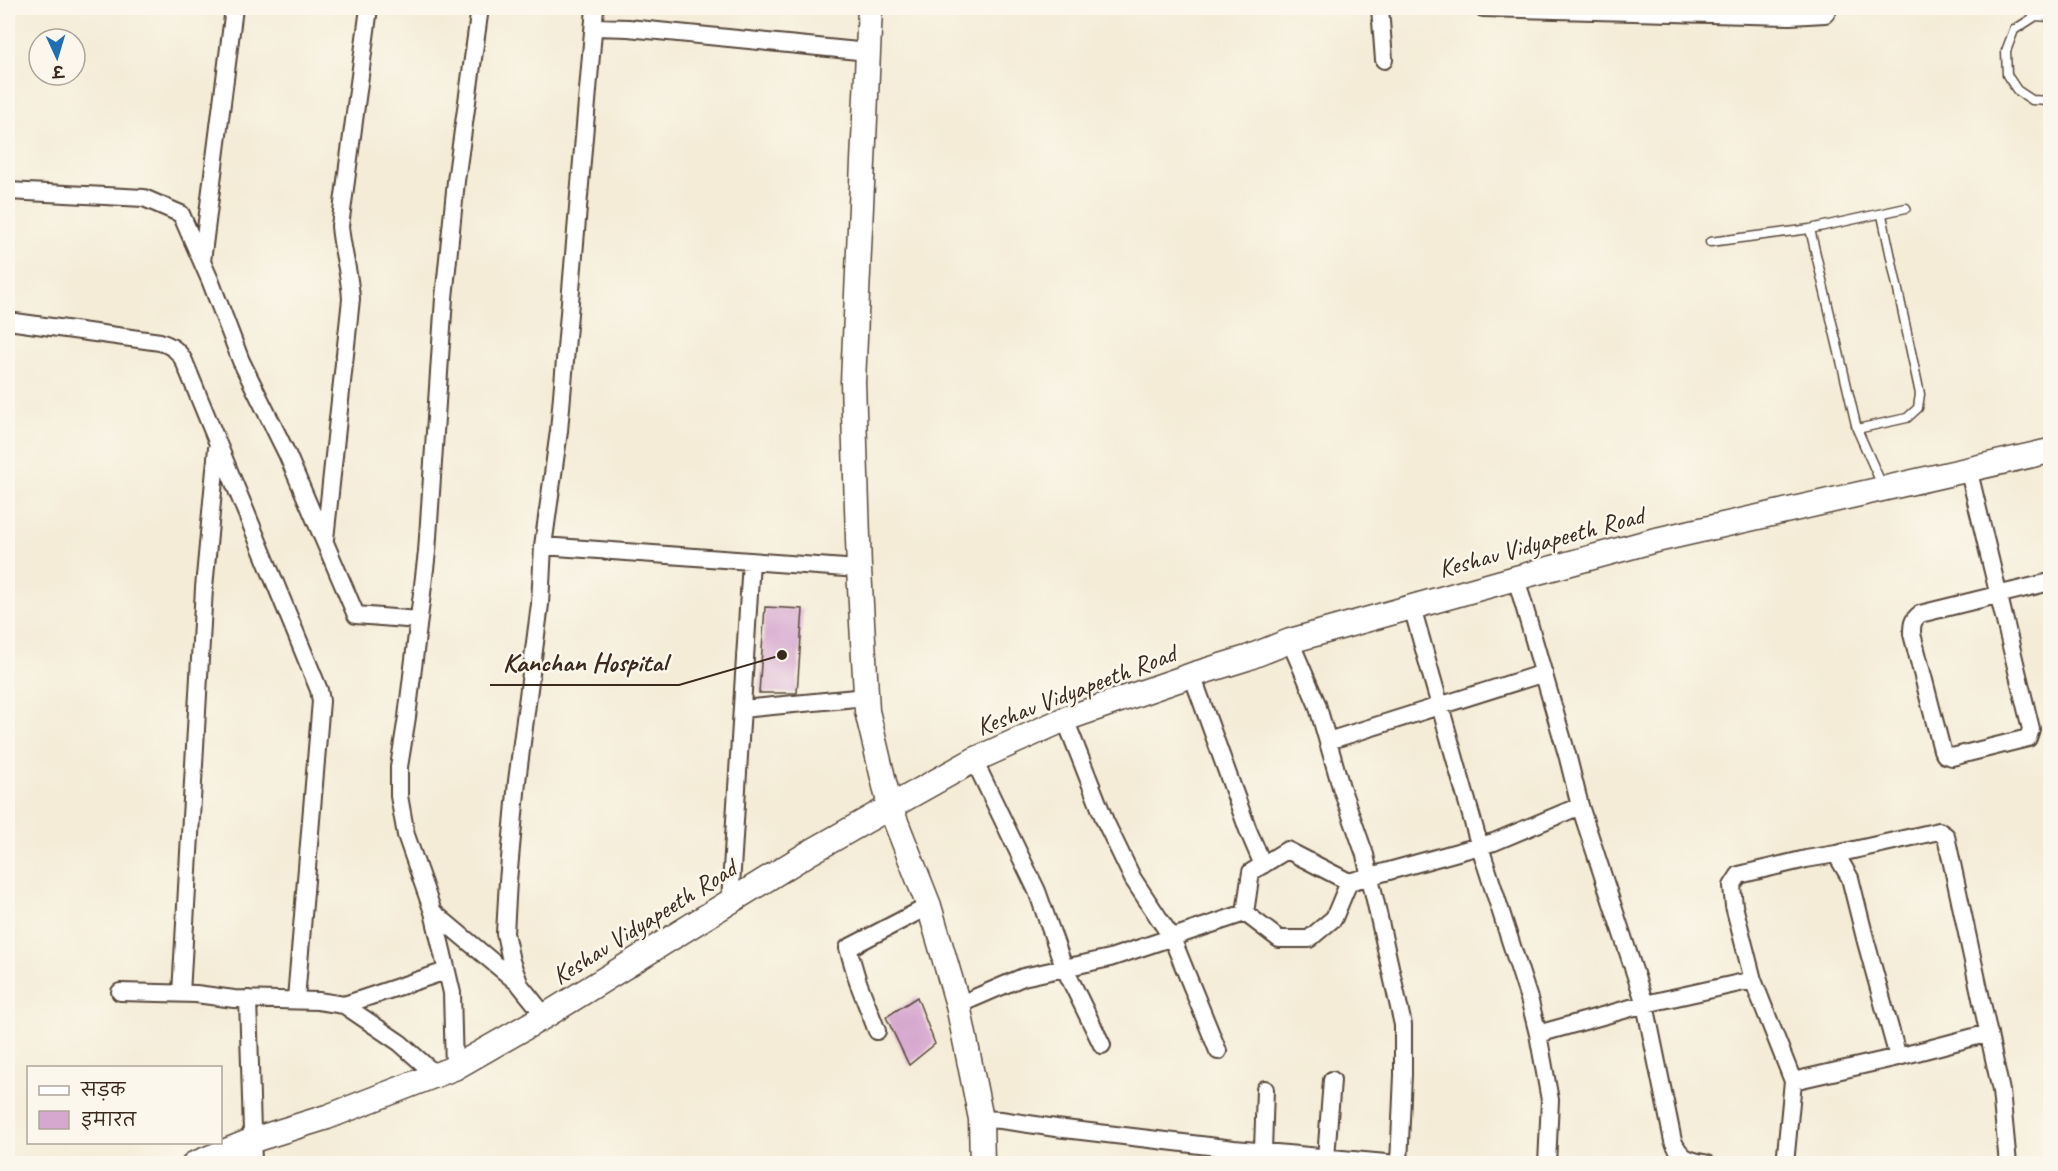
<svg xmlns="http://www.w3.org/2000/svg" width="2058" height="1171" font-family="Caveat,'Playpen Sans Deva',sans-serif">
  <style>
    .building { fill: #d6a7cf }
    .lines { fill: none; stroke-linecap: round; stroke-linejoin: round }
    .lane-casing { stroke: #57473a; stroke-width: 11 }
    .street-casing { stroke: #57473a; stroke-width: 20 }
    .secondary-casing { stroke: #57473a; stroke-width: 27 }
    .lane { stroke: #fff; stroke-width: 8 }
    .street { stroke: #fff; stroke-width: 16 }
    .secondary { stroke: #fff; stroke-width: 24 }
    .labels { text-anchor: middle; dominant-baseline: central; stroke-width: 5; stroke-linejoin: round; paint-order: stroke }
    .street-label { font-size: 26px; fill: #3b2a1e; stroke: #fbf7ec }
    .leader { fill: none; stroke: #3b2a1e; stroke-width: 2 }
    .callout-dot { fill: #3b2a1e; stroke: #fbf7ec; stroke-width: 2 }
    .callout-label { font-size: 27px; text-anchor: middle; font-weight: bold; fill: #3b2a1e; stroke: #fbf7ec; stroke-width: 5; stroke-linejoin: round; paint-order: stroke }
  </style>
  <rect width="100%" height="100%" fill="#fbf7ec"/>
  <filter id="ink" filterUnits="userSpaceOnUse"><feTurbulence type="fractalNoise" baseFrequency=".0167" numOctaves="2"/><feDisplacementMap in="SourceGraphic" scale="12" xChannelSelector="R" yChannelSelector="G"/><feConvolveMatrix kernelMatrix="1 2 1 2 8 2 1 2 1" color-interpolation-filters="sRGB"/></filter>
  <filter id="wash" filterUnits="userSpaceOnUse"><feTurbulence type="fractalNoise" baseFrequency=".008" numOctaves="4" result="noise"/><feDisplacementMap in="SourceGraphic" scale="24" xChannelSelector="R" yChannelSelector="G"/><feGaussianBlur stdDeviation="1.35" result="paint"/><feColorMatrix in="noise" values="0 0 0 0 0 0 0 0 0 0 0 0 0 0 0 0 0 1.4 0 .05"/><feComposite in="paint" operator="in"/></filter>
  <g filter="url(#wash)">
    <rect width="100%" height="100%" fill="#f4ecd7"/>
    <g id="blocks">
      <!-- building -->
      <path class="building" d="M765 607 803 609 797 693H759Z
        M917 997 935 1044 909 1065 886 1017Z"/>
    </g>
  </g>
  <g filter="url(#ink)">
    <use href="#blocks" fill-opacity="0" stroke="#57473a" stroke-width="1.5"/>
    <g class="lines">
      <!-- lane casing -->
      <g class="lane-casing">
        <path id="lane" d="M2050 17 2036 16 2014 30 2006 51 2007 75 2017 90 2032 100 2050 101
          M1810 229 1857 429 1882 485
          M1710 242 1810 229 1906 208
          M1857 429 1907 418 1918 408 1920 394 1882 215"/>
      </g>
      <!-- street casing -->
      <g class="street-casing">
        <path id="street" d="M1380 8 1384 60
          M1483 8 1790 16 1825 14 1829 8
          M594 27 628 28 868 52
          M8 191 144 198 181 214 210 280 241 361 287 454 356 615 419 620
          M202 261 234 8
          M8 321 160 342C172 346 178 350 184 361L319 690 321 701 296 999
          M1968 468 2031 729 2028 738 1952 757 1945 755 1942 750 1912 634C1912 625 1912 620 1920 614L2050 582
          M325 539 351 299C350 274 342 251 340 226L369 8
          M543 546 859 569
          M1516 578 1568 758 1580 806
          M1412 607 1480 847 1530 1002 1538 1034 1550 1100 1547 1164
          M1290 641 1317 704 1341 787 1365 855 1403 1025V1075L1399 1164
          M1192 675 1248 830 1263 865
          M742 709 866 697
          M1065 719 1105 821 1133 879 1172 938 1218 1051
          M1328 741 1544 673
          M974 760 1037 891 1064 967 1102 1045
          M1836 854 1939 831 1946 836 2001 1091 2008 1164
          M730 902 751 561
          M433 912 518 983
          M1245 913 1279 939H1309L1334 918 1349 882
          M1753 980 1734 906 1732 886 1739 875 1806 859 1836 854 1850 878 1866 942 1898 1057
          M120 992 196 994 234 999 318 1001 344 1005 446 971
          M181 994 204 588 217 448
          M248 999 253 1164
          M344 1005 400 1043 436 1075
          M958 1005 1023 977 1110 958 1245 913 1251 872 1287 850 1349 882 1494 842 1580 806 1645 1004 1753 980 1793 1081 1898 1057 1989 1033
          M545 1016 520 985 511 961 505 933 508 881 517 781 540 604 543 546 559 431 595 8
          M877 1031 858 982 848 948 929 906
          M1538 1034 1645 1004 1673 1141C1682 1160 1689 1160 1708 1164
          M454 1068 452 993 433 912 406 835 399 796V767L407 717 427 552 444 298 456 181 480 8
          M981 1119 1001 1120 1056 1128 1234 1149 1397 1164
          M1263 1150 1265 1089
          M1326 1158 1332 1080
          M1785 1164 1793 1081"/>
      </g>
      <!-- secondary casing -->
      <g class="secondary-casing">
        <path id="secondary" d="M870 8 853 382 859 569 867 711 890 807 929 906 958 1005 981 1119 982 1164
          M194 1164 253 1140 327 1117 454 1068 545 1016 809 853 890 807 974 760 1065 719 1192 675 1247 658 1290 641 1516 578 1652 541 2050 451"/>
      </g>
      <!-- lane -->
      <use href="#lane" class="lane"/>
      <!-- street -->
      <use href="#street" class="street"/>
      <!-- secondary -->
      <use href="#secondary" class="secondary"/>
    </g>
  </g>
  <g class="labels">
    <!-- street labels -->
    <g class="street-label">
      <text transform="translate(1541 542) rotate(-15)">Keshav Vidyapeeth Road</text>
      <text transform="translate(1076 690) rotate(-21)">Keshav Vidyapeeth Road</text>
      <text transform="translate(644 922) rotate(-32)">Keshav Vidyapeeth Road</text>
    </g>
  </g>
  <!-- callouts -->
  <path class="leader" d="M782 655L679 685H490"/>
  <circle class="callout-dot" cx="782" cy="655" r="6"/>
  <g class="callout-label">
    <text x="585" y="671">Kanchan Hospital</text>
  </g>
  <!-- margin -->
  <rect width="2058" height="1171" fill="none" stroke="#fbf7ec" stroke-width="30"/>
  <!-- legend -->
  <rect x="27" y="1066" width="195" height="78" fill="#fbf7ec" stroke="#aea59a" stroke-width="1.5"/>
  <rect x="39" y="1086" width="30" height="9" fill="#ffffff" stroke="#aea59a" stroke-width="1.5"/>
  <text x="81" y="1096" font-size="18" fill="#3b2a1e">सड़क</text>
  <rect x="39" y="1111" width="30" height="18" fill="#d6a7cf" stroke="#aea59a" stroke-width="1.5"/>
  <text x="81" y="1126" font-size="18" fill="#3b2a1e">इमारत</text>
  <!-- north arrow -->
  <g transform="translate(57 57) rotate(176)"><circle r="28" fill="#fbf7ec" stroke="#aea59a" stroke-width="1.5"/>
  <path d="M0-4.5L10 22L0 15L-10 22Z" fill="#1f6fb2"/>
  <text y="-9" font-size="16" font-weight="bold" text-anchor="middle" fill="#3b2a1e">उ</text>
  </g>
</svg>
